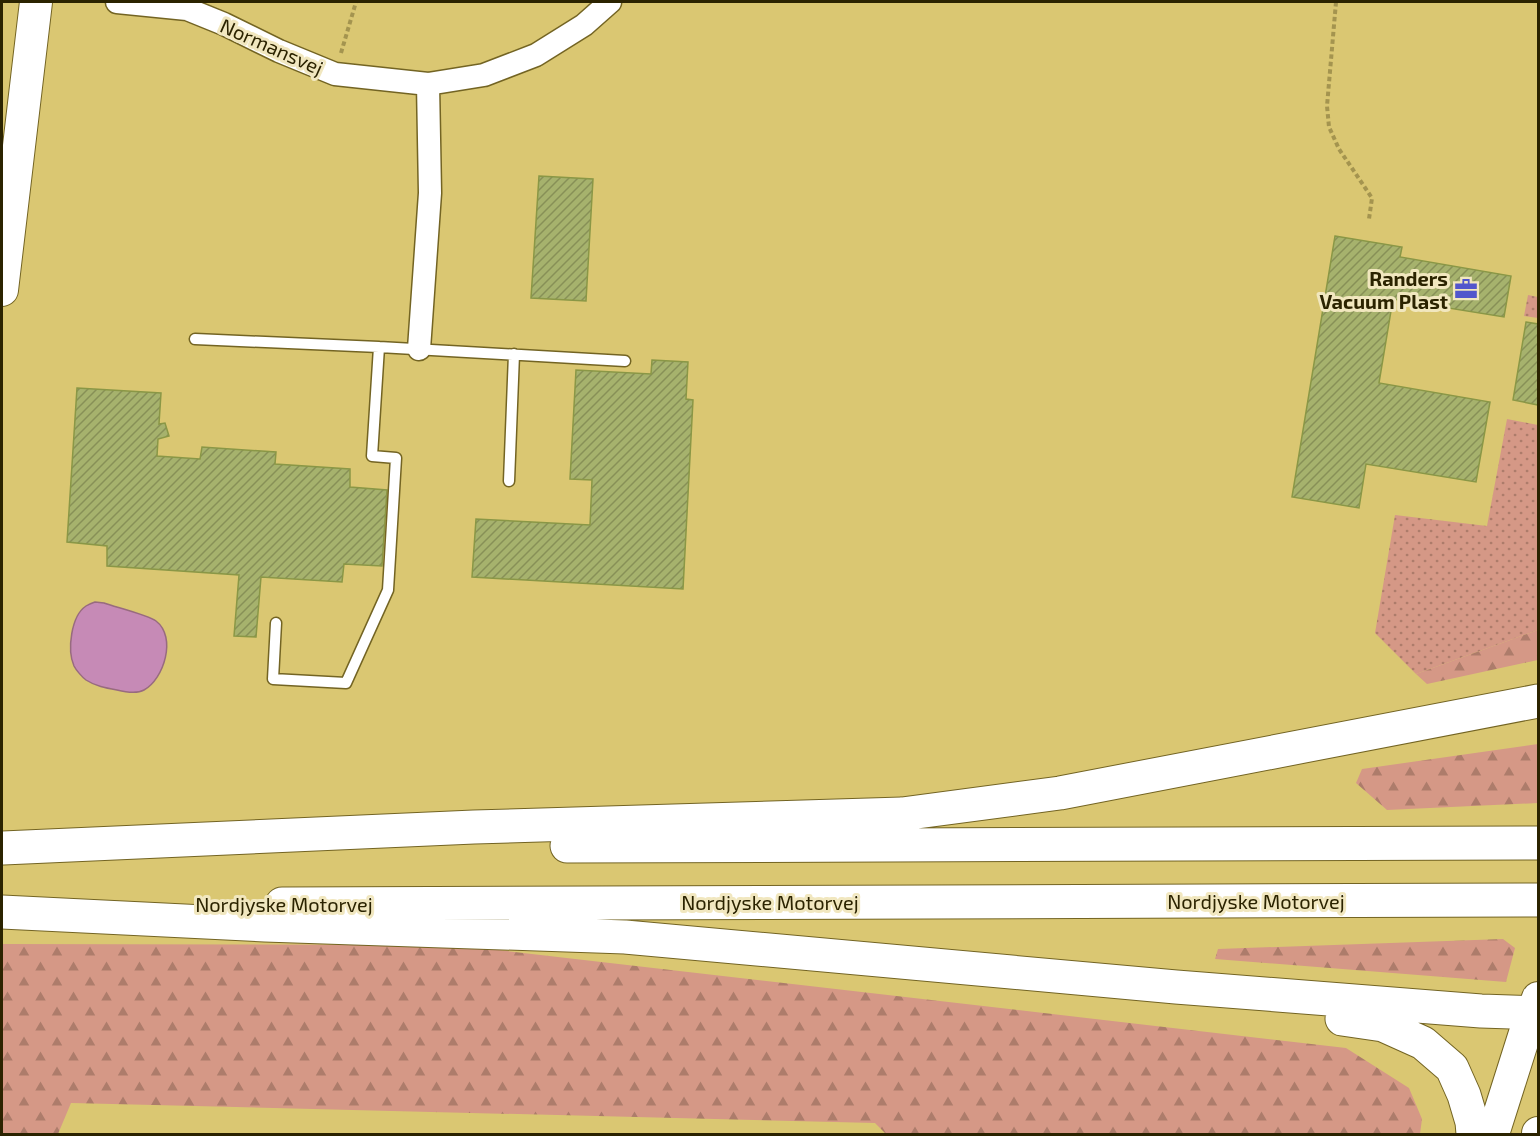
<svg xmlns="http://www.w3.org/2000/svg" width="1540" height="1136" font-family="'Exo 2',sans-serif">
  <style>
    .grass { fill: url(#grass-dots) }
    .forest { fill: url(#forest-firs) }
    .water { fill: #c68ab6; stroke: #986b7f; stroke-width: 1.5 }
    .building { fill: url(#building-hatch); stroke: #8a9746; stroke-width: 1.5 }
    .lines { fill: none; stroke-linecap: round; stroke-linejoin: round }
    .lane-casing { stroke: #736423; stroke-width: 13 }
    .street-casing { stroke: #736423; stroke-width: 25 }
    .secondary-casing { stroke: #736423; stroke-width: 34 }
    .highway-casing { stroke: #736423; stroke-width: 35 }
    .path { stroke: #a4944f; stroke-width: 4; stroke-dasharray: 4.5 3; stroke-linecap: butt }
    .lane { stroke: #fff; stroke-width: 10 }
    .street { stroke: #fff; stroke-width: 22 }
    .secondary { stroke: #fff; stroke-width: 32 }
    .highway { stroke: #fff; stroke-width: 33 }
    .labels { text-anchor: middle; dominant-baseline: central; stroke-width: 6; stroke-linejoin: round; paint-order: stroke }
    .street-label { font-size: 20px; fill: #2b2300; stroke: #f1e7bf }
    .poi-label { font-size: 20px; font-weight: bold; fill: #2b2300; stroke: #f1e7bf; text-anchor: end }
  </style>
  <defs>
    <pattern id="grass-dots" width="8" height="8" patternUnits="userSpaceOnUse" patternTransform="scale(1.5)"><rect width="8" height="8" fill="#d59886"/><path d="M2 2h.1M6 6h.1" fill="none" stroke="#ad7c6b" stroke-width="1.8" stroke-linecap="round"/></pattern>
    <pattern id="forest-firs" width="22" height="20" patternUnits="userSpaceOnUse" patternTransform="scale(1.5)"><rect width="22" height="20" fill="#d59886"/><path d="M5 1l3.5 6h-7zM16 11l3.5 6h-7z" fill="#ad7c6b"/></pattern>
    <pattern id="building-hatch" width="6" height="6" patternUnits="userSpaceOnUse" patternTransform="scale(1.5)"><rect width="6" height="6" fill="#a6b26d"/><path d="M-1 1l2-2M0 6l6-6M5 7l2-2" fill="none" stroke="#879057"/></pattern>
  </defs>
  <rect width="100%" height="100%" fill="#dac772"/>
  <!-- grass -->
  <path class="grass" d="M1528 295 1538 297V318L1524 316Z
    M1507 419 1538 425V630L1416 674 1375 633 1395 515 1487 526Z"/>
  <!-- forest -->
  <path class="forest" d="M1538 630V660L1427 684 1416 674Z
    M1538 744V803L1387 810 1356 783 1362 769Z
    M1503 939 1515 948 1506 982 1215 959 1218 949Z
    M2 944 455 945 1346 1048 1409 1088 1422 1119 1420 1134H886L875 1123 71 1103 58 1134H2Z"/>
  <!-- water -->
  <path class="water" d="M95 602 104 603C115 607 148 615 156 621 177 637 164 679 144 690 137 694 125 692 117 690 106 688 95 686 86 680 82 677 76 670 74 666 67 650 71 616 86 606 89 604 92 603 95 602Z"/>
  <!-- building -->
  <path class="building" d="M539 176 593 179 586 301 531 298Z
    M1335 236 1402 247 1400 257 1511 276 1504 317 1393 299 1379 383 1490 402 1476 482 1366 464 1359 508 1292 497Z
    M1526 322 1538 324V405L1513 400Z
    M652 360 688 362 686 399 693 400 683 589 472 577 476 519 590 525 592 480 570 479 576 370 651 374Z
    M77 388 161 393 159 424 165 423 169 436 158 439 157 456 200 459 202 447 276 452 275 464 350 469V487L387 490 382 566 344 564 342 582 261 577 256 637 234 636 239 575 107 566V546L67 542Z"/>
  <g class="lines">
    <!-- lane casing -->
    <g class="lane-casing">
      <path id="lane" d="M195 339 379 347 625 361
        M509 481 514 354
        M276 623 273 679 346 683 388 590 396 458 372 456 379 347"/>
    </g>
    <!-- street casing -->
    <g class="street-casing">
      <path id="street" d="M117 2 187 9 224 24 279 51 335 74 428 84 484 75 536 55 584 25 610 2
        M419 349 430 193 428 84"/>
    </g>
    <!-- secondary casing -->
    <g class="secondary-casing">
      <path id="secondary" d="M2 290 36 2
        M1493 1134 1525 1033 1538 998
        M1538 1134V1133"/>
    </g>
    <!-- highway casing -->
    <g class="highway-casing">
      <path id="highway" d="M567 846 1538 843
        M3 848 474 827 902 814 1060 793 1538 701
        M282 904 1538 900
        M2 912 265 925 625 937 1176 987 1481 1011 1538 1013
        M1342 1019 1383 1025 1423 1043 1452 1068 1464 1095 1472 1122 1473 1134"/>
    </g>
    <!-- path -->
    <path class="path" d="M1336 2 1327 106 1329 127 1339 149 1372 198 1369 219
      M341 53 356 2"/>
    <!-- lane -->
    <use href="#lane" class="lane"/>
    <!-- street -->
    <use href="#street" class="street"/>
    <!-- secondary -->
    <use href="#secondary" class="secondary"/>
    <!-- highway -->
    <use href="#highway" class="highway"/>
  </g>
  <!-- icons -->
  <defs>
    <g id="office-bare" transform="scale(1.8)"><path d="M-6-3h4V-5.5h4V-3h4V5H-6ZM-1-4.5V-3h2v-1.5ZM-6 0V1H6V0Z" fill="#5256cc" stroke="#f1e7bf" stroke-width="2.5" paint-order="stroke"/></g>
  </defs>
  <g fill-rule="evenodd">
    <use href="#office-bare" x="1466" y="289"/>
  </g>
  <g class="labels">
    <!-- street labels -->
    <g class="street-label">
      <text transform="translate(272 46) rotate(24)">Normansvej</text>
      <text x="1256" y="901">Nordjyske Motorvej</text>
      <text x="770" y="902">Nordjyske Motorvej</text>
      <text x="284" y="904">Nordjyske Motorvej</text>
    </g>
    <!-- poi labels -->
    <g class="poi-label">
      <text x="1448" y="278">Randers<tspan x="1448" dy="23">Vacuum Plast</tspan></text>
    </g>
  </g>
  <!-- border -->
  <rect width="1540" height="1136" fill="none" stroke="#2b2300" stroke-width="6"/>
</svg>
